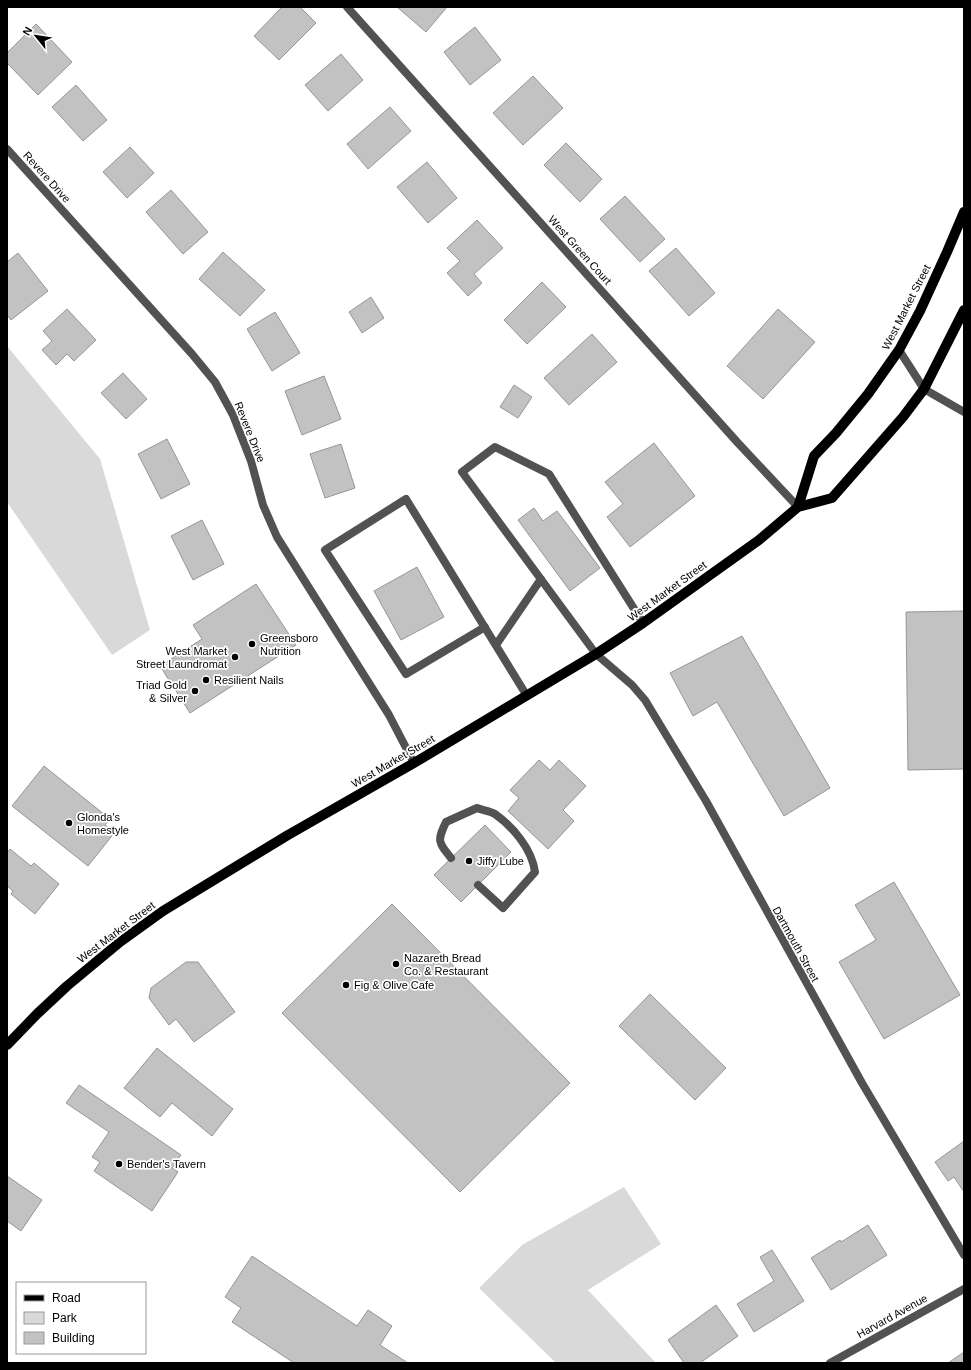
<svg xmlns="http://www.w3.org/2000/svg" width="971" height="1370" font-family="Arial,sans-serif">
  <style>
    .green { fill: #d9d9d9 }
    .building { fill: #c2c2c2; stroke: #969696 }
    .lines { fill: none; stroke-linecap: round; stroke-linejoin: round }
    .lane { stroke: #525252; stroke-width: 8 }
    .street { stroke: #525252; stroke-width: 8 }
    .primary { stroke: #000; stroke-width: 10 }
    .poi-dot { fill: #000; stroke: #fff; stroke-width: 1.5 }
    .labels { text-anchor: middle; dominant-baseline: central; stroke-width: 3.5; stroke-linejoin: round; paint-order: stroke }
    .street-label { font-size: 11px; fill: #000; stroke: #fff }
    .poi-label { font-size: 11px; fill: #000; stroke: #fff; text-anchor: start }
  </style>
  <rect width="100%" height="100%" fill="#fff"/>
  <!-- green -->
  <path class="green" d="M7 346 100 459 150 630 112 655 7 502Z
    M624 1187 661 1244 588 1290 656 1363H556L479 1288 522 1245Z"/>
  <!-- building -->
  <path class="building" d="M282 7H300L316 23 279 60 254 36Z
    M397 7H447L426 32Z
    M36 24 72 62 38 95 7 63V53Z
    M475 27 501 60 470 85 444 52Z
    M341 54 363 80 328 111 305 85Z
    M533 76 563 108 523 145 493 113Z
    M76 85 107 120 83 141 52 107Z
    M390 107 411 131 368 169 347 144Z
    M566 143 602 179 580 202 544 165Z
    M130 147 154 173 127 198 103 172Z
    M427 162 457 198 428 223 397 187Z
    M171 190 208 232 183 254 146 212Z
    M625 196 665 239 640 262 600 219Z
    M477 220 503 248 474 274 482 283 468 296 447 273 460 261 447 248Z
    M676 248 715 293 689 316 649 271Z
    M223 252 265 290 240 316 199 279Z
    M18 253 48 291 11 320 7 315V262Z
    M542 282 566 307 527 344 504 320Z
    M371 297 384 318 362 333 349 312Z
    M67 309 96 340 74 361 67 354 56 365 42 350 52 341 43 331Z
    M778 309 815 342 763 399 727 366Z
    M275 312 300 353 272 371 247 329Z
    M592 334 617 362 569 405 544 378Z
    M123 373 147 399 126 419 101 393Z
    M324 376 341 419 302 435 285 391Z
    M514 385 532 397 518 418 500 407Z
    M167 439 190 484 161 499 138 454Z
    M654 443 695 496 630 547 607 517 623 504 605 482Z
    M341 444 355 488 325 498 310 454Z
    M534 508 543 521 557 511 600 568 570 591 518 520Z
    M202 520 224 564 193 580 171 536Z
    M417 567 444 617 401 640 374 591Z
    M256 584 296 645 190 713 160 666 202 639 193 625Z
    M964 611V769L908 770 906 612Z
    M742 636 830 788 784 816 717 702 693 716 670 673Z
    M539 760 550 770 559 760 586 786 563 810 574 821 548 849 508 811 519 798 510 790Z
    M44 766 110 819 105 825 115 832 88 866 12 806Z
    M485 825 511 852 461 902 434 875Z
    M10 849 31 866 34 863 59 884 35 914 11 894 13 891 7 886V853Z
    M894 882 960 995 884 1039 839 962 876 940 855 905Z
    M392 904 570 1083 460 1192 282 1013Z
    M186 962H198L235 1012 194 1042 176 1019 169 1025 149 998 151 988Z
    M650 994 726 1068 695 1100 619 1026Z
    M157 1048 233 1109 212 1136 172 1103 160 1117 124 1088Z
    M79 1085 181 1155 172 1168 178 1172 152 1211 94 1171 100 1162 92 1157 109 1132 66 1103Z
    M964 1141V1192L954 1177 948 1181 935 1162Z
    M7 1176 42 1200 21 1231 7 1221Z
    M868 1225 887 1255 831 1290 811 1258 840 1240 841 1242Z
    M772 1250 804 1301 754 1332 737 1304 774 1281 760 1257Z
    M252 1256 357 1326 368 1310 392 1326 380 1345 408 1363H294L232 1322 241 1308 225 1297Z
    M716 1305 738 1336 700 1363H684L668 1340Z
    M964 1352V1363H948Z"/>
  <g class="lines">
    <!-- lane -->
    <path class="lane" d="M485 627 406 674 325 550 406 499 527 696
      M496 645 541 579
      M596 654 462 472 495 447 549 474 643 623
      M451 858C438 842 437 841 446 822L477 808C482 810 490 811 495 814 513 827 532 849 535 872L503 908 478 885"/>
    <!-- street -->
    <path class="street" d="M347 7 738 443 798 507
      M7 149 192 354 215 382 233 415 251 461 263 505 277 537 389 715 414 763
      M899 350 924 389 964 412
      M596 654 632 685 645 700 674 748 706 801 862 1083 964 1255
      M830 1363 964 1289"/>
    <!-- primary -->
    <path class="primary" d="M798 507 814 456 836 433 868 394 899 350 920 311 947 252 964 212
      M7 1045 37 1014 67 986 120 942 163 911 288 835 414 763 596 654 643 623 759 540 798 507 832 498 903 417 924 389 964 310"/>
  </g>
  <!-- markers -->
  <g class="poi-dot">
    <circle cx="252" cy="644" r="4"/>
    <circle cx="235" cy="657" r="4"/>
    <circle cx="206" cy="680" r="4"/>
    <circle cx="195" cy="691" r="4"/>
    <circle cx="69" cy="823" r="4"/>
    <circle cx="469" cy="861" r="4"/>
    <circle cx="396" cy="964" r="4"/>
    <circle cx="346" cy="985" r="4"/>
    <circle cx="119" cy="1164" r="4"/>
  </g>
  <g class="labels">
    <!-- street labels -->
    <g class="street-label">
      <text transform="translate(47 177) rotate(48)">Revere Drive</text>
      <text transform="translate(580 250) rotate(48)">West Green Court</text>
      <text transform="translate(906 307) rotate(-63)">West Market Street</text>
      <text transform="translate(250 432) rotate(68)">Revere Drive</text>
      <text transform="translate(667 591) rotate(-36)">West Market Street</text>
      <text transform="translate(393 761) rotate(-30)">West Market Street</text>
      <text transform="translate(116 932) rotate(-37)">West Market Street</text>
      <text transform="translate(796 944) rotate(61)">Dartmouth Street</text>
      <text transform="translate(892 1316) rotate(-29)">Harvard Avenue</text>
    </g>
    <!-- poi labels -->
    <g class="poi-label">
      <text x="260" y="638">Greensboro<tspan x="260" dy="13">Nutrition</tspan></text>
      <text x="227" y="651" text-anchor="end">West Market<tspan x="227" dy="13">Street Laundromat</tspan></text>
      <text x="214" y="680">Resilient Nails</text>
      <text x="187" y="685" text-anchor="end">Triad Gold<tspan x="187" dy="13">&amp; Silver</tspan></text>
      <text x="77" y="817">Glonda's<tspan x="77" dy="13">Homestyle</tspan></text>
      <text x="477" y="861">Jiffy Lube</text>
      <text x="404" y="958">Nazareth Bread<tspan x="404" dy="13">Co. &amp; Restaurant</tspan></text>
      <text x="354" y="985">Fig &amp; Olive Cafe</text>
      <text x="127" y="1164">Bender's Tavern</text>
    </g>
  </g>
  <!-- border -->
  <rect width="971" height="1370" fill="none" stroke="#000000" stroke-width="16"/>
  <!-- legend -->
  <rect x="16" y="1282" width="130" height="72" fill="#ffffff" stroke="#999999"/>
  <rect x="24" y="1295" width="20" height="6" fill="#000000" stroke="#999999"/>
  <text x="52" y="1302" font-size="12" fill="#000000">Road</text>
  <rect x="24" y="1312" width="20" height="12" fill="#d9d9d9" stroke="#999999"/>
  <text x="52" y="1322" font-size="12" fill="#000000">Park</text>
  <rect x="24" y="1332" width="20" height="12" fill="#c2c2c2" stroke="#999999"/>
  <text x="52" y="1342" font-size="12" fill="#000000">Building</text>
  <!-- north arrow -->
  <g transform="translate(36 36) rotate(300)" stroke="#ffffff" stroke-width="3" paint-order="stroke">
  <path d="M0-3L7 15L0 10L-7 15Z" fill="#000000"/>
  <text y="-6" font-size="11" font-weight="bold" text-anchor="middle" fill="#000000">N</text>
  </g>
</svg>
